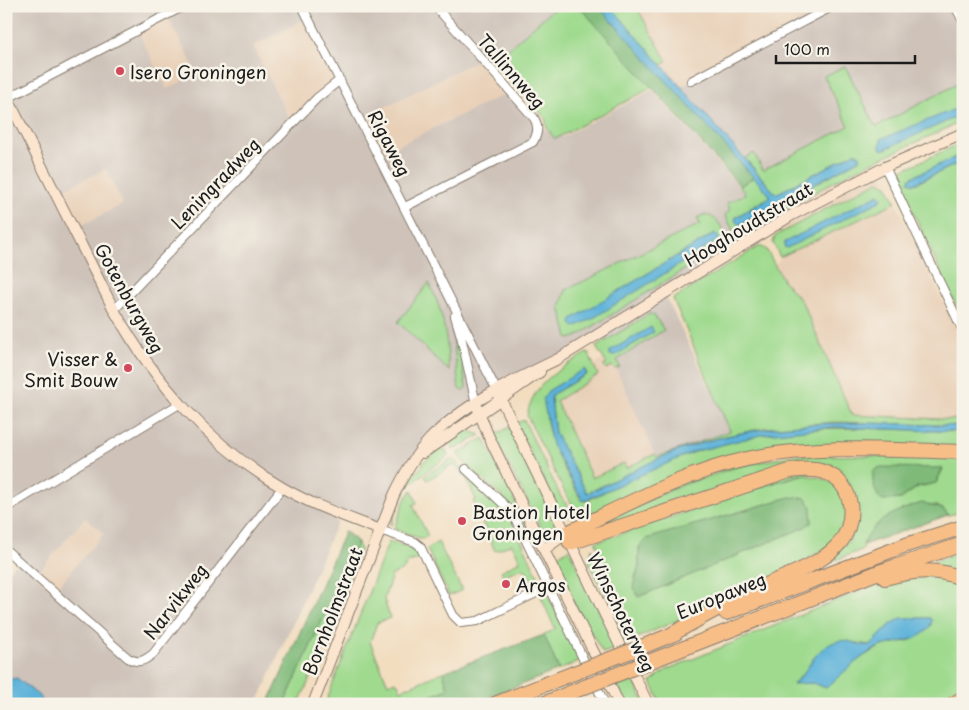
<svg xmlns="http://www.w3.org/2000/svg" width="969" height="710" font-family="'Playpen Sans',sans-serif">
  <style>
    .built { fill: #e8cfb6 }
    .industrial { fill: #cec2b9; fill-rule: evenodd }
    .green { fill: #9fda8e; stroke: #5e7b55; fill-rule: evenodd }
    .forest { fill: #7fba79; stroke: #4e6b4a }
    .water { fill: #5db2d9; stroke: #3c677a }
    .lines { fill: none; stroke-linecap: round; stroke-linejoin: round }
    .street-casing { stroke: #877c6e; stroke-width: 10 }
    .secondary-casing { stroke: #877c6e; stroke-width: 12 }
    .highway-casing { stroke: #877c6e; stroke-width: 16 }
    .street { stroke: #fff; stroke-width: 8 }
    .secondary { stroke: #fce5cf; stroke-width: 10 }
    .highway { stroke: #f7be88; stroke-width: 14 }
    .highway-bridge-casing { stroke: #877c6e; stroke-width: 16; stroke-linecap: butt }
    .highway-bridge { stroke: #f7be88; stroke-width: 14 }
    .poi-dot { fill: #d1495b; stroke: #f7f3e8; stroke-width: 2 }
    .labels { text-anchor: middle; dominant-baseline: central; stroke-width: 5; stroke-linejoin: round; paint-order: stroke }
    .poi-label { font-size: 18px; fill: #1c1c1c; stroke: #f7f3e8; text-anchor: start }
    .street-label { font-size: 18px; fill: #1c1c1c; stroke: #f7f3e8 }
  </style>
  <rect width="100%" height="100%" fill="#f7f3e8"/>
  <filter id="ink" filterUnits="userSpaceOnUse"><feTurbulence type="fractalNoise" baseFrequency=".02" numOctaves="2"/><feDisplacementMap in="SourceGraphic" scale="10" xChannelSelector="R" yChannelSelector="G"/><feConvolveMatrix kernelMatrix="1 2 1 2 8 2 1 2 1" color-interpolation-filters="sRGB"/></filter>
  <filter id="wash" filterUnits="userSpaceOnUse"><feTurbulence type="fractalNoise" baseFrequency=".0096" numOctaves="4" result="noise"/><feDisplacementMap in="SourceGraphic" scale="20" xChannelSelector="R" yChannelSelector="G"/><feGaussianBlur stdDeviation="1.12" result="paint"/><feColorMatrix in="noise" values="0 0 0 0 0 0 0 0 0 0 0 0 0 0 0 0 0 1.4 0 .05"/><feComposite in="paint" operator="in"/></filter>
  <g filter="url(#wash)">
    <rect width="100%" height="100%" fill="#f2ddbf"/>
    <!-- built -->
    <path class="built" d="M608 6H830V7L680 87Z
      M167 15 197 74 167 90 137 30Z
      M309 18 340 80 291 124 253 46Z
      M480 59 509 92 378 155 361 119Z
      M872 152 963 345V424L842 418 771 268 782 257 774 225 780 201Z
      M106 169 123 204 73 229 56 193Z
      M612 353 656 457 585 499 551 393Z
      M86 517 104 533 54 591 36 576Z"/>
    <!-- industrial -->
    <path class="industrial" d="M6 6H559L488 67 480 59 361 119 378 155 509 92 538 126 562 137 652 90 774 225 664 293 731 431 656 457 600 333 475 409 405 466 380 531 340 516 261 695 254 704H43L6 673V574L18 560 6 549ZM167 15 197 74 167 89 137 30ZM308 18 340 80 291 123 253 46ZM106 169 123 204 74 229 56 193ZM85 518 104 533 54 591 36 575Z
      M830 6H963V112L780 201 680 87Z"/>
    <!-- green -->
    <path class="green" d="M557 6H579L653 87 555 139 547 128 545 118 494 61Z
      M610 6H636L667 61 662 65Z
      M845 66 876 127 963 81V107L881 139 963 114V121L851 172 739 235 735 234 725 215 730 210 727 203 745 194 740 186 754 177 768 193 769 197 736 217 742 225 860 159 857 153H854L778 193 774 192 745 158 754 153 763 170 849 126 824 76Z
      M963 142V154L910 178 915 184 963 161V321L898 179 902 170Z
      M878 181 887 185 896 202 780 257 773 243 775 236Z
      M703 215C718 215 722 228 728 240L727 243 576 337 570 339 568 337 560 307 566 290 700 224 697 218ZM715 233 592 319H572Z
      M759 246 766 249 783 280 802 302 852 415 963 420V426L835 422 764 428 717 438 673 452 587 493 555 433 551 398 553 394 587 374 585 370 548 391C539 433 563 465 581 500L586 501C637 476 688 450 744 438 816 422 889 430 963 432V449L793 448 581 519 564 491 527 416C532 383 559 370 586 353L589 354 598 375 556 401 592 478 624 463 626 468 655 454 657 457 730 431 673 299Z
      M429 283C444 313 447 337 449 371L398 322Z
      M649 314 654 315 664 330 617 360 620 367 615 369 612 366 606 369 604 365 607 364 596 347Z
      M452 324 459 341 466 388 462 391 459 389Z
      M524 420 561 497 576 518 563 514 558 509 516 423Z
      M510 427 561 531 549 537 544 533 495 439 494 435Z
      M467 430 481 435 454 450 449 439 461 432Z
      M484 438 547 567 549 577 514 508 466 465 457 454Z
      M443 446 448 456 410 484 401 499 391 525 390 522 408 482 423 465 422 463Z
      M794 455 963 457V512L948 515 943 509 934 505 863 545 864 549 797 575 849 541 855 528 857 509 827 468 589 534 586 528 712 472ZM943 469 936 483 918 487 901 499 881 500Z
      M451 459 455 461 509 514 542 585H535L524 568 503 575 501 571 520 561 512 544 495 551 473 501 476 500 466 477 455 465 446 467 447 469 427 480 425 476Z
      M800 474C836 480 836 482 848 515L834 544 766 582 630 641 620 618 596 542ZM790 497 805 527 638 597 635 577 639 566V547L646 539Z
      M412 490 417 503 413 505 428 536 422 539 394 529 405 499Z
      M389 541 414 549 420 559 408 562 403 570 392 575 384 599 390 618 377 623 370 642 388 684 395 681 398 683 401 690 443 672 448 689 410 704H325Z
      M358 542 360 551 306 688 298 704H284Z
      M438 542 462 590 449 596 427 549Z
      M592 548 624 643 622 644 607 599 589 562Z
      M569 549 617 648 603 653 563 584 552 559Z
      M963 552V574L930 566 932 562Z
      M942 576 963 585V693L945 704H661L651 682 666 670 884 581ZM902 618H930L931 625 909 641 886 644 858 659 826 688 813 683H794L806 670 845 641 870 645C881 636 889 623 902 618Z
      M548 595 580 661 559 670 544 635 555 629 541 597Z
      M634 681 645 704H626L618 686Z"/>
    <!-- forest -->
    <path class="forest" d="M579 6H598L754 177 740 186Z
      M880 467 943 468 936 483 917 487 901 499 881 500C874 492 872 482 873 471Z
      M790 497 806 498 811 506 812 522 805 527 638 597 633 586 639 566V548L646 539Z
      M922 503 943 509 948 515 863 545C872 520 898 510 922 503Z
      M345 531 358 542 284 704H268Z
      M544 635 559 670 471 704H410L448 689 443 672Z"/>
    <!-- water -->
    <path class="water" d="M598 6H610L774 192 778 193 854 153 860 155V159L739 225 735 221 736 217 769 198 768 193Z
      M960 107H963L961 115 883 150 880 148 881 139Z
      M963 154V161L914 184 909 182 910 178Z
      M879 194 882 198 880 201 787 248 784 247 785 242Z
      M715 233 719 238 717 241 592 319 575 327 571 324 572 319Z
      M651 327 654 332 614 356 610 355V351Z
      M584 369 587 374 553 394 551 398 555 433 587 493C597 490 608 483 618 478 643 466 668 453 695 445 785 416 870 423 963 426V432L835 427 765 434 693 452 583 501 552 445 543 399 548 391Z
      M902 618H930L932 620C928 644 891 640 875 649 857 659 842 674 826 688L813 683 793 684C811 670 812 648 838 641 848 638 860 647 870 645 881 636 889 623 902 618Z
      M6 674 13 679 17 678 39 696 44 704H6Z"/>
  </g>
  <g filter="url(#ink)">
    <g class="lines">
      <!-- street casing -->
      <g class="street-casing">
        <path id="street" d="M302 6 497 391
          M955 6 963 21
          M691 81 833 6
          M8 98 184 6
          M885 167 963 331
          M405 207 533 142C538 134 539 126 534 118L435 6
          M114 310 317 98 340 80
          M455 316 461 336 476 404
          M466 469 512 512 605 704
          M6 508 181 403
          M380 530 415 542 420 546 453 615 461 623 478 621 553 585
          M6 550 128 658C139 664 144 661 153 654L282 488"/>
      </g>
      <!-- secondary casing -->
      <g class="secondary-casing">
        <path id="secondary" d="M6 95 114 310C154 381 211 447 283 488 314 506 347 517 380 530
          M497 391 648 704
          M476 404 488 435 619 704
          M423 453 540 372
          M544 550 565 534
          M313 704 394 495C403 476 414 456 429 440 461 405 516 379 558 359L792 215 885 167 963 133"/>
      </g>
      <!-- highway casing -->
      <g class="highway-casing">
        <path id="highway" d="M565 534C624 506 683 473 747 459 818 444 891 450 963 452
          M570 543 790 471C801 470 813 468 824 472 856 483 858 526 836 547 817 567 777 579 752 591 724 605 696 620 669 636
          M885 578C912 571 936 567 963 579
          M726 613 906 545 963 527
          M644 646 676 633
          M651 661 879 572 963 544
          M495 704 574 673
          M543 704 582 688
          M953 704 963 698"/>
      </g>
      <!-- street -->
      <use href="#street" class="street"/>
      <!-- secondary -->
      <use href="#secondary" class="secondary"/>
      <!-- highway -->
      <use href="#highway" class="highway"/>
      <!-- highway-bridge casing -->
      <g class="highway-bridge-casing">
        <path id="highway-bridge" d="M574 673 644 646
          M582 688 651 661"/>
      </g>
      <!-- highway-bridge -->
      <use href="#highway-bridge" class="highway-bridge"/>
    </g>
  </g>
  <!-- markers -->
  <g class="poi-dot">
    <circle cx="120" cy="71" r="5"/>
    <circle cx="128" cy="368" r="5"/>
    <circle cx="462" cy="521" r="5"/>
    <circle cx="506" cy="584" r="5"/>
  </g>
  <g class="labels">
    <!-- poi labels -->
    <g class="poi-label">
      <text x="130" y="71">Isero Groningen</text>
      <text x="118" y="358" text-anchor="end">Visser &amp;<tspan x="118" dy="21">Smit Bouw</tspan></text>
      <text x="472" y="511">Bastion Hotel<tspan x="472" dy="21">Groningen</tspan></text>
      <text x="516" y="584">Argos</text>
    </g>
    <!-- street labels -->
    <g class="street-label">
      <text transform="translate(512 71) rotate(49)">Tallinnweg</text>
      <text transform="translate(390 143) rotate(63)">Rigaweg</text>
      <text transform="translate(215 183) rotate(-46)">Leningradweg</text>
      <text transform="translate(748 224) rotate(-31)">Hooghoudtstraat</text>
      <text transform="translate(130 298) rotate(61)">Gotenburgweg</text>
      <text transform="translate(721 595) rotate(-22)">Europaweg</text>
      <text transform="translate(175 601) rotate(-52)">Narvikweg</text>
      <text transform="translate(332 611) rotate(-69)">Bornholmstraat</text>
      <text transform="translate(622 612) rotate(64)">Winschoterweg</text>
    </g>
  </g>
  <!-- margin -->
  <rect width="969" height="710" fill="none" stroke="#f7f3e8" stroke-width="25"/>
  <!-- scale -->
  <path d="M776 55v8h139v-8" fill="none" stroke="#1c1c1c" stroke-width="2.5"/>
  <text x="784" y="55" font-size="15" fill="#1c1c1c" stroke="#f7f3e8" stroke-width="4" paint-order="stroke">100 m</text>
</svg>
